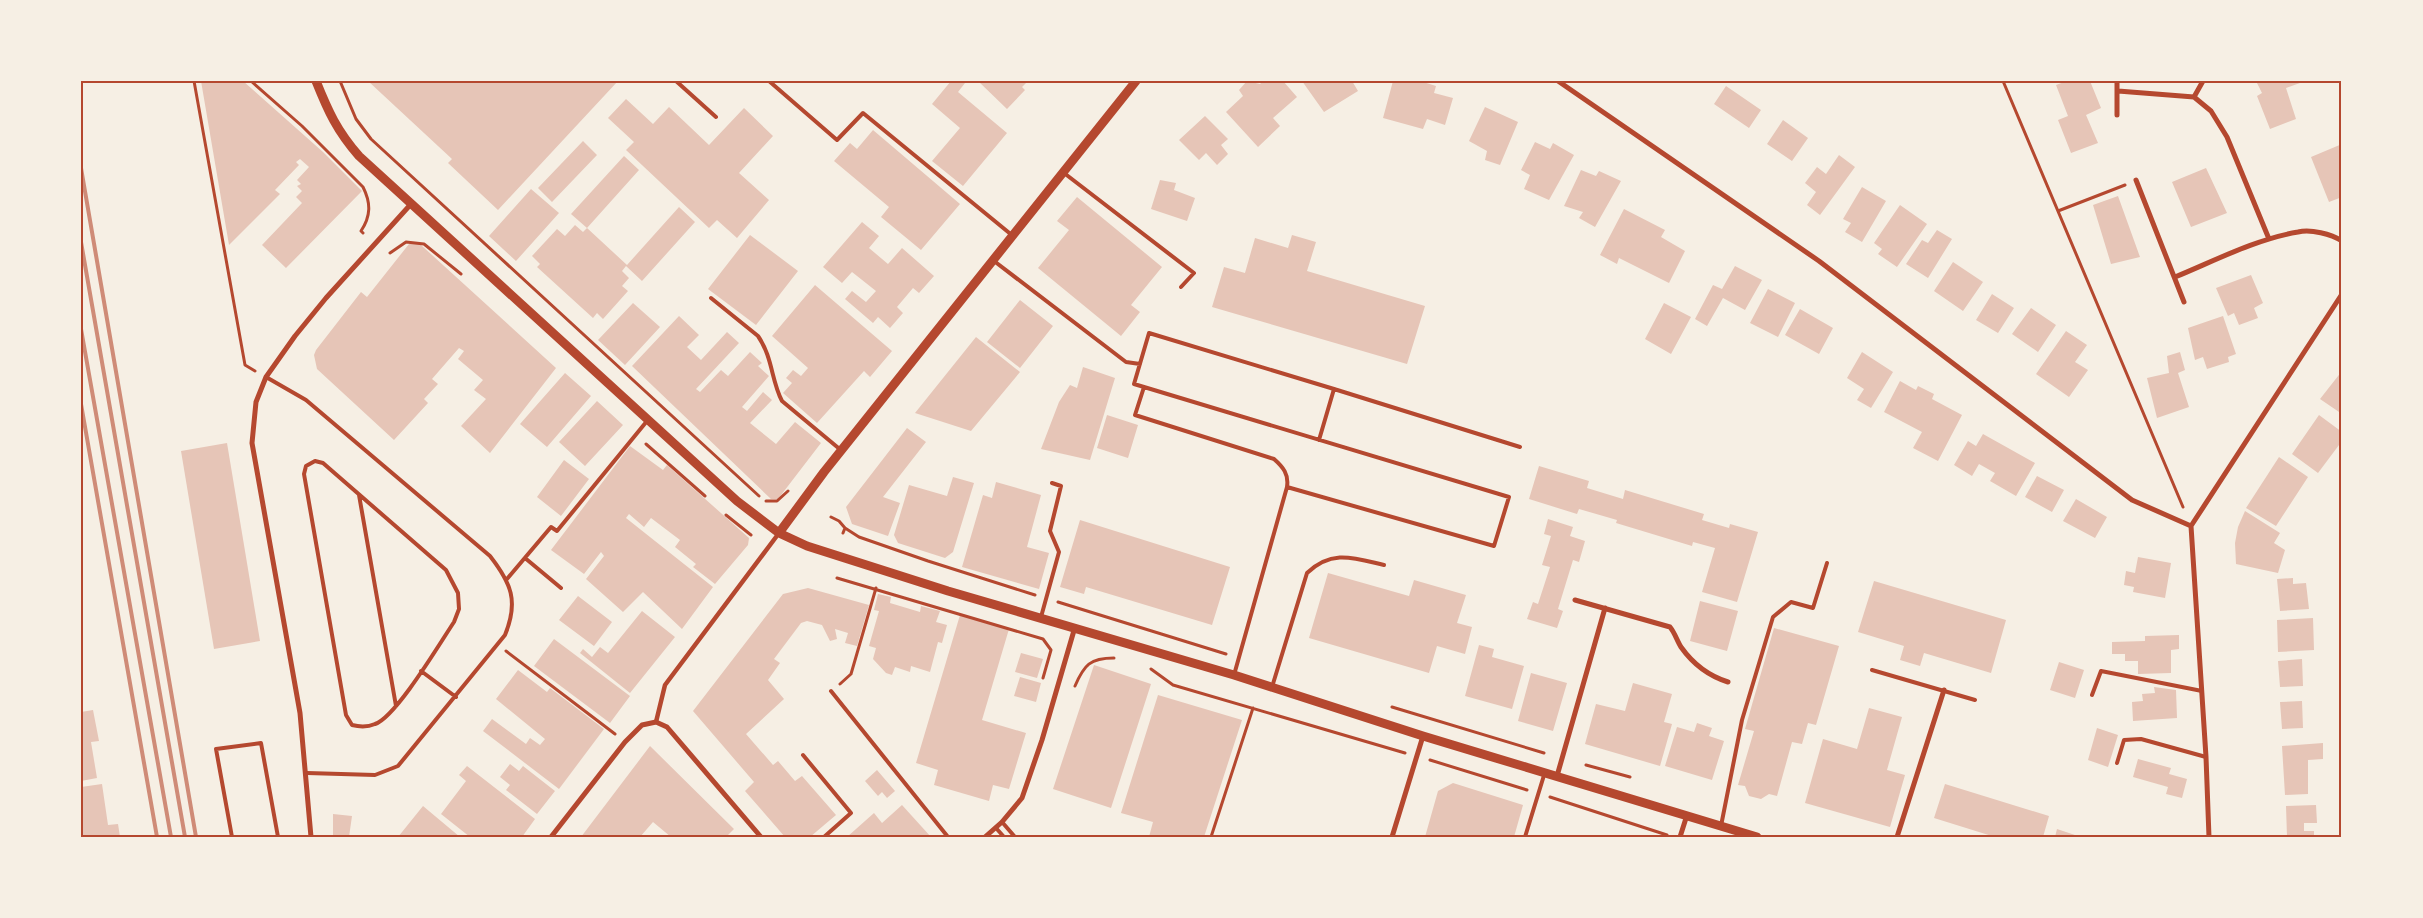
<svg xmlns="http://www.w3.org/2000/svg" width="2423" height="918" font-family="'Fira Sans',sans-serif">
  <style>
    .building { fill: #e6c5b7 }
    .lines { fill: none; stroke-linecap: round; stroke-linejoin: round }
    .path { stroke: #b5482f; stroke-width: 3 }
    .service { stroke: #b5482f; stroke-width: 4 }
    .pedestrian { stroke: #b5482f; stroke-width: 4.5 }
    .minor { stroke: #b5482f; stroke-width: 5 }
    .tertiary { stroke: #b5482f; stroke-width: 9 }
    .rail { stroke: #cf8b77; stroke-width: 4 }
    .neatline { fill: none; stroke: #b5482f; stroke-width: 2 }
  </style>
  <rect width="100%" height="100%" fill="#f6efe4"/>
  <!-- building -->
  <path class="building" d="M201 81H243L323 152 362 191 286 268 262 245 302 203 296 197 302 191 297 186 301 184 297 180 309 167 300 159 296 162 299 165 275 190 280 194 229 245Z
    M368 81H618L498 210 448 163 452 159Z
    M951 81H963L965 83 958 92 1007 133 963 186 932 161 960 128 932 104Z
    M978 81H1028L1022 87 1025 90 1007 109Z
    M1247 81 1260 84 1263 81H1283L1297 97 1273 118 1280 126 1258 147 1226 112 1243 96 1239 90Z
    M1302 81H1352L1358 91 1324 112Z
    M1393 81H1420L1436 86 1434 93 1453 98 1445 125 1427 119 1423 129 1383 118Z
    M2067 81H2090L2101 108 2086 115 2098 143 2071 153 2058 120 2068 116 2056 85Z
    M2256 81H2299L2300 83 2286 88 2296 119 2270 129 2257 96 2262 93Z
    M1726 86 1761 110 1749 128 1714 104Z
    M626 99 653 124 669 107 709 145 744 108 773 136 739 173 769 200 737 238 717 220 709 228 626 150 634 142 608 118Z
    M1485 107 1518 122 1500 165 1485 160 1487 151 1469 141Z
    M1205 116 1228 139 1221 145 1228 154 1217 165 1206 153 1199 160 1179 140Z
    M1783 120 1808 138 1792 161 1767 144Z
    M873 130 960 204 921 250 881 217 889 207 834 161 850 143 857 149Z
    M583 141 597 155 552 202 538 188Z
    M1535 142 1550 149 1553 143 1574 155 1549 200 1524 189 1530 175 1521 170Z
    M2342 144V197L2329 202 2311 157Z
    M1839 155 1855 167 1820 215 1807 205 1816 192 1805 183 1817 167 1826 174Z
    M624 156 639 170 587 228 571 214Z
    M2206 168 2227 213 2191 227 2172 182Z
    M1581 170 1596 176 1599 171 1621 181 1595 227 1579 218 1583 212 1564 206Z
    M1160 180 1176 183 1174 190 1195 198 1187 221 1151 209Z
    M1862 187 1886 201 1862 242 1845 232 1851 223 1843 219Z
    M531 189 559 213 516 261 489 236Z
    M2118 196 2140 257 2111 264 2093 205Z
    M1077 197 1162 267 1131 305 1140 312 1121 336 1038 268 1069 230 1057 221Z
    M1900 205 1927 224 1897 267 1878 254 1882 249 1874 243Z
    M679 207 695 222 642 281 626 266 622 271 629 278 622 286 628 291 603 319 597 313 593 318 537 267 540 264 532 256 557 229 565 236 575 225 583 232 587 228 627 265Z
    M1624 209 1665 230 1661 237 1685 251 1669 283 1619 258 1617 264 1600 255Z
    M862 222 879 236 869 248 888 264 902 248 934 276 919 293 913 288 897 307 903 313 890 328 878 317 873 323 845 299 852 291 866 302 876 291 852 272 842 283 823 267Z
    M1937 230 1952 239 1928 278 1906 264 1922 240 1928 243Z
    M750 235 798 271 756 325 708 289Z
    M1292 235 1316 242 1307 271 1425 306 1407 364 1212 307 1224 267 1245 273 1255 238 1288 248Z
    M415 243 421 245 556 368 490 453 461 426 486 399 474 390 483 380 458 359 464 351 459 348 432 379 438 384 424 399 428 403 394 440 317 369 314 355 316 350 361 292 367 297 409 244Z
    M1953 262 1983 282 1963 311 1934 291Z
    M1735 266 1762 280 1745 310 1723 298 1707 326 1695 319 1713 285 1722 289Z
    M2251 275 2263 303 2254 308 2258 318 2239 325 2234 313 2228 316 2216 288Z
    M815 285 892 351 870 377 864 371 817 423 783 393 792 383 786 378 793 370 801 376 808 368 772 336Z
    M1768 289 1795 303 1778 337 1750 323Z
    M1992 294 2014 308 1998 333 1976 320Z
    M1020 300 1053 326 1020 368 987 342Z
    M633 303 660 327 625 365 598 340Z
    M1664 303 1691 317 1671 354 1645 339Z
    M2031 308 2056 325 2038 352 2012 334Z
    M1800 309 1833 328 1819 354 1785 335Z
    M679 316 699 335 687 347 701 360 727 332 739 343 696 389 700 392 721 370 728 376 750 352 762 363 758 366 769 376 742 407 747 411 763 392 772 400 750 423 776 444 795 422 821 443 778 499H771L632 366Z
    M2223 316 2236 354 2228 357 2229 362 2207 369 2203 357 2195 360 2188 328Z
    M2066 331 2087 345 2075 362 2088 370 2069 397 2036 374Z
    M976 337 1020 372 971 431 915 413Z
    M1862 352 1893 372 1871 408 1857 400 1864 389 1847 378Z
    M2180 352 2185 370 2178 373 2189 407 2157 418 2147 378 2169 373 2167 356Z
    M1083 367 1115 378 1090 460 1041 449 1059 402 1070 385 1077 388Z
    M2342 371V414L2320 399Z
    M565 373 591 396 547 447 520 424Z
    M1900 381 1916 390 1918 386 1934 394 1932 399 1962 415 1938 461 1913 448 1922 432 1884 412Z
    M597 401 623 425 585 466 559 442Z
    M1107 415 1138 425 1128 458 1097 448Z
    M2319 415 2342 432V441L2318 473 2292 454Z
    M907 428 926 442 883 497 900 503 888 536 852 524 846 507Z
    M1983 434 2035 463 2016 496 1990 481 1995 473 1979 464 1972 476 1954 465 1968 441 1976 446Z
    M227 443 260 641 214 649 181 451Z
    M630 446 663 470 667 465 749 538 748 545 715 584 693 567 696 564 675 547 680 540 651 518 644 527 629 514 626 518 713 587 682 629 643 592 623 612 586 579 604 556 601 552 584 574 551 550Z
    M2279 457 2308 477 2276 526 2246 508Z
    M564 460 589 479 561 516 537 497Z
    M1539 466 1589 481 1587 488 1623 499 1625 490 1704 514 1702 520 1729 528 1730 524 1758 532 1737 602 1702 592 1715 548 1693 542 1692 546 1616 523 1617 520 1579 509 1577 514 1529 499Z
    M2037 476 2064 490 2052 512 2025 497Z
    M953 477 974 483 953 552 945 558 898 543 894 535 909 485 947 496Z
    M996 482 1041 495 1027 547 1049 553 1039 589 962 567 983 495 992 498Z
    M2076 499 2107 517 2095 538 2063 521Z
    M2245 511 2280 533 2274 543 2285 550 2278 573 2236 564 2235 543 2238 527Z
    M1548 519 1573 527 1570 536 1585 541 1579 562 1573 560 1558 609 1563 611 1557 628 1527 619 1533 602 1538 604 1550 567 1542 565 1551 536 1544 534Z
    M1080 520 1230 567 1212 625 1086 587 1084 594 1060 587Z
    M2138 557 2171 563 2165 598 2133 592 2134 587 2124 585 2126 571 2135 573Z
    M1328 573 1409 596 1414 580 1466 595 1457 623 1472 627 1465 654 1437 646 1429 673 1309 638Z
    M2293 578V584L2306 583 2309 609 2280 611 2277 579Z
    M1874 581 2006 620 1991 673 1924 653 1920 666 1900 660 1904 646 1858 632Z
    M808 588 869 605 857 646 845 643 848 633 835 629 837 639 830 641 822 625 807 621 801 623 774 659 780 663 768 680 784 699 746 734 773 765 778 761 795 781 802 776 836 815 810 837H785L745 791 754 782 693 711 783 594Z
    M878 594 891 597 890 603 920 612 921 606 940 611 936 622 947 625 942 643 938 642 930 672 911 666 910 672 895 667 892 675 886 673 873 659 876 648 869 646 879 611 874 610Z
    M578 596 612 622 594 646 559 620Z
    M1700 601 1738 611 1727 651 1690 641Z
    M642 611 675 637 630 693 580 653 583 649 592 657 600 647 608 653Z
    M960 615 1009 629 982 720 1026 733 1009 789 993 785 989 801 934 785 938 770 916 763Z
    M2313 618 2314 650 2278 652 2277 620Z
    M1774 628 1839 646 1816 725 1808 723 1802 744 1792 742 1777 796 1769 794 1761 799 1749 796 1745 786 1738 785 1754 731 1745 729Z
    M2179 635V649L2171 650V673L2138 674V661H2125V654H2112V642L2145 641V636Z
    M554 639 630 696 610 723 534 666Z
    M1479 645 1494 649 1492 657 1524 666 1512 709 1465 696Z
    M1021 653 1043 659 1037 678 1015 672Z
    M2302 659 2303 686 2280 687 2278 661Z
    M2059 662 2084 670 2075 698 2050 690Z
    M1094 665 1151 684 1111 808 1053 789Z
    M518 670 547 692 550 688 604 729 559 789 483 731 492 719 526 744 530 738 540 745 545 739 496 699Z
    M1531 673 1567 683 1553 731 1518 721Z
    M1020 677 1041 683 1036 702 1014 696Z
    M1633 683 1672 694 1664 722 1672 724 1660 766 1585 744 1596 704 1625 711Z
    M2154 687 2176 690 2177 718 2133 721 2132 702 2143 701 2142 694 2155 693Z
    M1158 695 1242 720 1204 837H1149L1153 822 1121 813Z
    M2302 701 2303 728 2282 729 2280 702Z
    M1869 708 1902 717 1887 770 1905 775 1890 827 1805 803 1823 739 1857 749Z
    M93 710 99 741 91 742 97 778 81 781V712Z
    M1697 723 1712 728 1709 736 1724 741 1712 780 1665 766 1677 727 1694 732Z
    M2097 728 2118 735 2108 767 2088 760Z
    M2323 743V759L2308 760V794L2285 795 2282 746Z
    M650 746 734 829 726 837H671L653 822 640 837H581Z
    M2138 759 2171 768 2169 774 2187 779 2182 798 2166 794 2168 787 2133 777Z
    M510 764 519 771 523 766 555 791 537 814 506 790 510 785 500 777Z
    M467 766 535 819 522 837H470L441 814 466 781 459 775Z
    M877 770 895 791 887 798 882 792 878 796 865 781Z
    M1453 783 1523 805 1514 837H1425L1438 791Z
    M102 784 108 825 118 824 120 837H81V787Z
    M1945 784 2049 816 2043 837H1995L1934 818Z
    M902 805 931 837H847L874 813 882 823Z
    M2316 805 2317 823H2304V831H2314V837H2287L2286 806Z
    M423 806 460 837H398Z
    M333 814 352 816 349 837H333Z
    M2057 829 2078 836V837H2055Z"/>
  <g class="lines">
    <!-- path -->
    <path class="path" d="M194 81 245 365 255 371
      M251 81 302 126 363 187C371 203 371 216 361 231L363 233
      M340 81 356 119 371 139 759 496
      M2003 81 2183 507
      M2058 211 2125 185
      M390 253 406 242 424 244 461 274
      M646 444 705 496
      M766 501H777L788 491
      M726 515 751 535
      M831 517 839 521 845 528 843 533
      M845 528 859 537 928 561 1035 595
      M837 578 1043 639 1051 650 1043 678
      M1058 602 1226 654
      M506 651 615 734
      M1151 669 1173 685 1405 753
      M840 684 851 674 876 588
      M1075 686C1084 665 1090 658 1114 658
      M1392 707 1544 753
      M1430 760 1527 790
      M1586 765 1630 777
      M1550 797 1667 835
      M1211 837 1253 708"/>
    <!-- service -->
    <path class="service" d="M676 81 716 117
      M769 81 837 140 863 113 1013 236
      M1064 173 1194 273 1181 287
      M994 261 1126 362 1140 364
      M711 298 758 336C773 358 771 380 782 401L842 451
      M266 377 306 400 490 556C511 583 519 601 505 635L398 766 375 775 307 773
      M1144 387 1134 384 1149 333 1334 389 1319 440
      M1334 389 1520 447
      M315 461 323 463 331 470 446 570 458 593 459 609 454 622C440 643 396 717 375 724 368 727 360 727 352 725L346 715 304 474 306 466Z
      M359 495 396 706
      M525 558 561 588
      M507 579 551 527 557 531 647 421
      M1041 617 1059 552 1050 531 1061 486 1052 483
      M1872 670 1975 700
      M421 671 456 697
      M1234 675 1287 487C1289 474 1283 467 1274 459L1135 415 1144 387 1509 497 1494 546 1287 487
      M1272 687 1307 573C1332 549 1354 558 1384 565
      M831 691 948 837
      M2092 695 2101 671 2202 691
      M803 755 851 813 824 837
      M2117 763 2124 740 2141 739 2206 757
      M1002 822 1015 837
      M1721 826 1742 720 1773 617 1791 602 1813 608 1827 563
      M996 828 1004 837
      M232 837 216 749 261 743 278 837
      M1525 837 1545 772"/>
    <!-- pedestrian -->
    <path class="pedestrian" d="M656 722 665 685 779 533"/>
    <!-- minor -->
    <path class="minor" d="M1558 81 1819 261 2132 500 2191 526
      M2118 91 2194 97 2203 81
      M2194 97 2211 111 2227 137 2269 239
      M2117 115V81
      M2136 180 2184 302
      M2175 277C2214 261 2256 239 2298 232 2311 229 2331 234 2342 241
      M1575 600 1670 627C1675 633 1677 641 1681 647 1693 664 1709 676 1728 682
      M1557 776 1605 608
      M311 837 300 713 252 443 256 402 266 377 295 336 326 298 411 204
      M551 837 625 742 642 725 656 722 667 727 761 837
      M985 837 1002 822 1022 798 1042 740 1075 627
      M1392 837 1423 736
      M1680 837 1687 815
      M1897 837 1944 690
      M2209 837 2206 757 2191 526 2342 294"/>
    <!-- tertiary -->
    <path class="tertiary" d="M316 81C328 111 337 131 359 156L737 501 779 533 807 546 948 591 1234 675 1423 736 1757 837
      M779 533 824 472 1136 81"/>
    <!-- rail -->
    <path class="rail" d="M81 168 196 837
      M81 242 185 837
      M81 329 171 837
      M81 404 157 837"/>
  </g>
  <!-- border -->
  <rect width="2423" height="918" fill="none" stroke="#f6efe4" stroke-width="165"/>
  <rect x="82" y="82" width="2258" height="754" class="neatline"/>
</svg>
